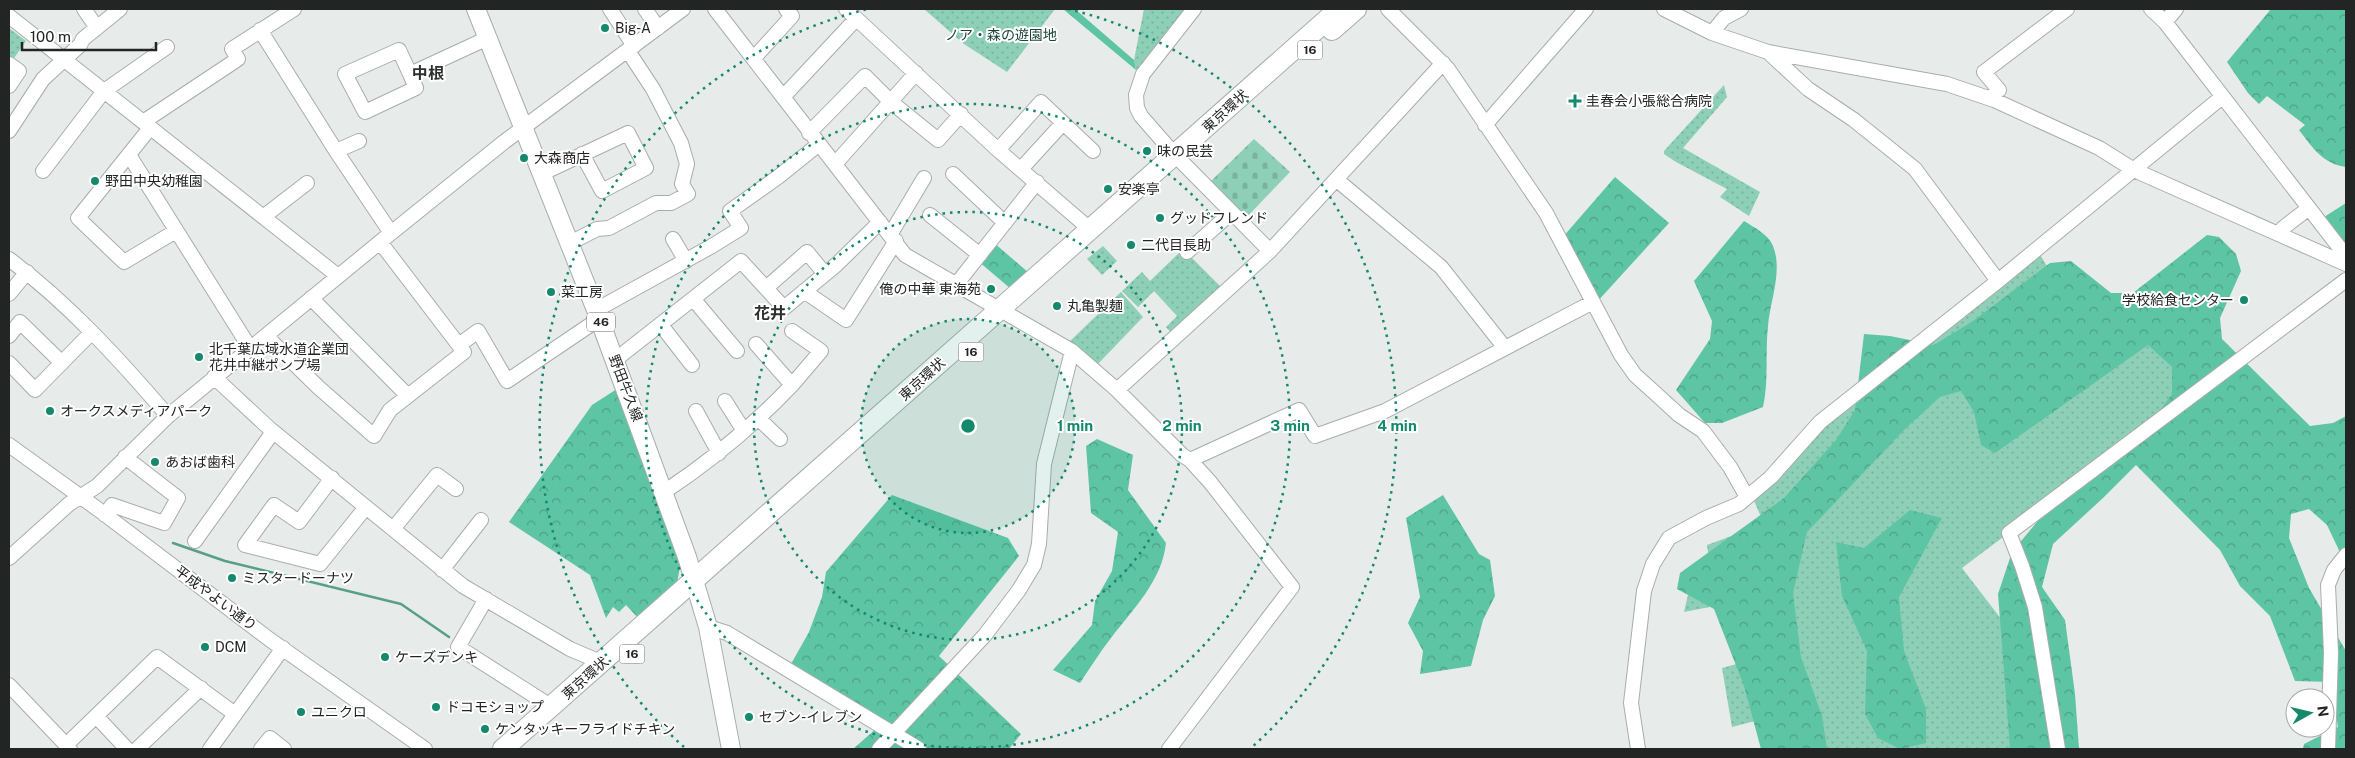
<svg xmlns="http://www.w3.org/2000/svg" width="2355" height="758" font-family="'Public Sans','Noto Sans JP',sans-serif">
  <style>
    .grass { fill: url(#grass-dots) }
    .forest { fill: url(#forest-crowns) }
    .cemetery { fill: url(#cemetery-stones) }
    .lines { fill: none; stroke-linecap: round; stroke-linejoin: round }
    .stream { stroke: #579f87; stroke-width: 2.5 }
    .minor-casing { stroke: #a8adab; stroke-width: 16 }
    .major-casing { stroke: #a8adab; stroke-width: 20 }
    .highway-casing { stroke: #a8adab; stroke-width: 22 }
    .minor { stroke: #fff; stroke-width: 14 }
    .major { stroke: #fff; stroke-width: 18 }
    .highway { stroke: #fff; stroke-width: 20 }
    .ring { fill: none; stroke: #14896b; stroke-width: 2.5; stroke-dasharray: 2.5 5 }
    .poi-dot { fill: #14896b; stroke: #fff; stroke-width: 2 }
    .labels { text-anchor: middle; dominant-baseline: central; stroke-width: 4; stroke-linejoin: round; paint-order: stroke }
    .shield { fill: #fff; stroke: #656666; stroke-width: 1 }
    .shield-label { font-size: 12px; font-weight: bold; fill: #232424 }
    .poi-label { font-size: 14px; fill: #232424; stroke: #fff; text-anchor: start }
    .park-label { font-size: 14px; fill: #1a4739; stroke: #fff }
    .street-label { font-size: 14px; fill: #232424; stroke: #fff }
    .quarter-label { font-size: 16px; font-weight: bold; fill: #2c2f2e; stroke: #fff }
    .centre { fill: #14896b; stroke: #fff; stroke-width: 2.5 }
    .ring-label { font-size: 15px; text-anchor: middle; font-weight: bold; fill: #14896b; stroke: #fff; stroke-width: 4; stroke-linejoin: round; paint-order: stroke }
  </style>
  <defs>
    <pattern id="grass-dots" width="8" height="8" patternUnits="userSpaceOnUse" patternTransform="scale(1.25)"><rect width="8" height="8" fill="#8dcfb7"/><path d="M2 2h.1M6 6h.1" fill="none" stroke="#79b29d" stroke-width="1.8" stroke-linecap="round"/></pattern>
    <pattern id="forest-crowns" width="20" height="18" patternUnits="userSpaceOnUse" patternTransform="scale(1.25)"><rect width="20" height="18" fill="#5dc5a3"/><path d="M2 6a3 3 0 1 1 6 0M12 15a3 3 0 1 1 6 0" fill="none" stroke="#4ca085"/></pattern>
    <pattern id="cemetery-stones" width="16" height="16" patternUnits="userSpaceOnUse" patternTransform="scale(1.25)"><rect width="16" height="16" fill="#8dcfb7"/><path d="M2 7V4a2 2 0 0 1 4 0v3zM10 15v-3a2 2 0 0 1 4 0v3z" fill="#79b29d"/></pattern>
  </defs>
  <rect width="100%" height="100%" fill="#e7ebe9"/>
  <!-- grass -->
  <path class="grass" d="M924 9H1055L1007 72 964 44Z
    M1144 9H1188L1136 70 1134 60Z
    M9 28 26 41 12 61 9 59Z
    M1724 85 1727 97 1683 148 1760 192 1749 216 1720 197 1727 189 1676 162 1664 154V151Z
    M1103 246 1117 261 1102 275 1087 259Z
    M1183 249 1223 289 1173 335 1166 327 1177 316 1154 291 1138 307 1122 291 1142 272 1150 281Z
    M2039 253 2095 346 2189 316 2227 368 1962 568 2055 689 2062 749H1773L1755 721 1732 727 1722 668 1744 662 1730 603 1684 612 1695 565 1709 559 1707 545 1764 524 1752 496 1815 430Z
    M1121 292 1143 317 1095 367 1067 344Z"/>
  <!-- forest -->
  <path class="forest" d="M1063 9H1075L1134 60 1136 70Z
    M2271 9H2346V167C2323 164 2312 147 2299 130L2305 125 2267 96 2259 104 2248 93 2227 62Z
    M1615 177 1669 223 1596 303 1562 238Z
    M2346 203V248L2321 219Z
    M1744 221C1755 228 1768 234 1773 246 1783 271 1770 301 1768 326 1765 354 1769 380 1763 407L1722 423H1705L1676 390 1710 339 1712 321 1694 281Z
    M2207 235 2219 237 2236 254 2241 271 2220 318 2222 339 2310 426 2333 423 2346 416V565L2327 525 2309 509 2291 514 2289 538 2309 588 2346 651V749H2303L2304 744 2338 727 2331 682 2295 681 2270 616 2240 586 2220 550 2136 465 2103 498 2053 544 2042 587 2065 620 2075 694 2079 749H2010L1998 594 2012 552 2051 505 2142 435 2172 394V367L2148 345 1995 453 1981 445 1974 412 1961 391 1940 397 1906 428 1807 532 1793 593 1801 657 1822 716 1827 749H1761L1744 686 1714 609 1677 589 1680 573 1784 498 1836 440 1855 410 1864 334 1890 336 1934 345 1973 321 2050 263 2071 261 2111 293H2133Z
    M993 242 1029 273 1011 289 978 261Z
    M620 387 680 567 677 583 639 619 626 605 619 612 613 607 606 618 590 575 509 522 592 405Z
    M1097 439 1133 455 1128 490 1166 543C1162 581 1133 609 1111 638 1100 652 1090 668 1080 683L1053 670 1092 625 1095 601 1112 571 1118 532 1091 513 1086 446Z
    M892 495 1008 538 1019 556 939 656 1021 734 1009 749H853L885 721 791 664 809 632 822 597 826 572Z
    M1443 495 1479 554 1490 560 1495 596 1483 620 1471 666 1420 674 1423 651 1408 623 1420 597 1406 518Z
    M1910 510 1942 518 1899 597 1904 651 1926 709V743L1900 749 1878 738 1865 714 1867 651 1842 596 1836 542 1864 548Z"/>
  <!-- cemetery -->
  <path class="cemetery" d="M1254 139 1290 172 1242 222 1208 184Z"/>
  <g class="lines">
    <!-- stream -->
    <path class="stream" d="M173 543 225 561 401 604 449 637"/>
    <!-- minor casing -->
    <g class="minor-casing">
      <path id="minor" d="M84 9 97 28
        M610 9 634 46
        M645 9 658 28
        M715 9 905 255 1072 351 1117 390 1182 455 1190 460 1210 482 1292 587 1169 749
        M846 9 998 150 1091 230
        M1194 9 1143 74 1136 95 1137 108 1141 116 1175 155 1270 251
        M1388 9 1448 69 1546 213 1621 355 1635 375 1655 393 1679 415 1703 431 1730 467 1747 497
        M1664 9 1712 33 1768 52 1947 84 1994 100 2099 148 2134 170 2346 264
        M2151 9 2165 22
        M2176 9 2165 22 2346 256 2344 263
        M9 16 338 276
        M260 30 336 151 391 233
        M1712 33 1724 18 1741 9
        M1768 52 1808 89 1854 120 1915 169 1998 281
        M754 58 792 16 786 9
        M9 64 19 71 9 86
        M410 74 399 50 345 74 365 112 416 88 410 74 488 38
        M783 97 856 19
        M1994 100 1995 93 1999 90 1984 72 2067 9
        M143 122 238 59 232 49 294 9
        M1485 125 1586 9
        M150 128 78 218 124 262 176 231
        M9 131 43 79 80 45 83 39 120 9
        M809 133 865 76 891 102 938 140 961 114
        M998 150 1041 102 1093 151
        M336 151 359 141
        M129 155 250 348
        M835 164 916 73
        M1021 169 1063 123
        M43 171 104 91 167 47
        M543 173 628 133 646 168 602 191 582 154
        M953 174 1005 223
        M1337 180 1441 267 1505 348
        M930 215 980 255
        M263 217 307 183
        M2280 234 2283 228 2309 208
        M890 235 924 178
        M673 239 686 261
        M570 243 597 229 609 228 656 203H671L688 194 682 184 687 164 681 143 653 89 628 51
        M1187 252 1231 213
        M9 259C68 303 120 360 168 416
        M955 286 1037 182
        M766 288 807 252 825 274
        M804 291 846 320 896 241
        M9 294 27 272
        M311 298 408 396
        M694 300 737 351
        M596 310 712 246 741 228 730 211 778 177 819 144
        M661 325 692 365
        M9 336 20 322 62 363
        M266 336 318 387 374 436 390 410 464 352 380 242
        M459 345 478 331 507 381 599 319
        M615 360 741 261 784 308 836 265 880 222
        M9 363 35 390 91 333
        M214 377 270 429 463 586 570 649 603 663
        M792 385 821 351 792 331
        M1117 390 1270 251 1443 63
        M725 401 744 431
        M696 411 719 453
        M758 418 780 439
        M9 445 99 510 269 639 425 749
        M1190 460 1299 410 1315 436 1385 411 1593 302
        M332 478 299 522 274 505 245 545 320 564 366 507
        M664 492C711 461 753 426 792 385L756 344
        M105 515 112 505 164 523 178 498 125 457
        M393 529 437 475 456 489
        M195 541 273 432
        M9 558 69 504 97 486 168 416 391 233 504 142 683 9
        M442 570 481 520
        M486 599 458 647 552 707
        M708 627 727 633 919 749
        M9 685 70 749
        M96 716 127 749
        M66 745 157 657 235 714
        M137 749 201 688
        M210 749 283 648
        M261 749 270 738 284 749
        M879 749 985 635 1019 590 1034 565 1039 544 1044 464 1072 351
        M1638 749 1631 703 1644 591 1653 564 1669 538 1706 518 1739 504 1771 477 1820 422 1998 281 2222 97
        M2058 749 2035 607 2022 566 2009 533 2346 280
        M2328 749 2331 653 2328 585 2334 570 2346 555"/>
    </g>
    <!-- major casing -->
    <g class="major-casing">
      <path id="major" d="M476 9 596 310 687 557 708 627 731 749"/>
    </g>
    <!-- highway casing -->
    <g class="highway-casing">
      <path id="highway" d="M1332 30 1356 9
        M503 749 1339 9"/>
    </g>
    <!-- minor -->
    <use href="#minor" class="minor"/>
    <!-- major -->
    <use href="#major" class="major"/>
    <!-- highway -->
    <use href="#highway" class="highway"/>
  </g>
  <!-- distance rings -->
  <circle cx="968" cy="426" r="107" fill="#14896b" fill-opacity=".12"/>
  <g class="ring">
    <circle cx="968" cy="426" r="107"/>
    <circle cx="968" cy="426" r="214"/>
    <circle cx="968" cy="426" r="322"/>
    <path d="M684 747A429 429 0 0 1 868 9M1068 9A429 429 0 0 1 1252 747"/>
  </g>
  <!-- markers -->
  <g class="poi-dot">
    <circle cx="605" cy="28" r="5"/>
    <path d="M1572.5 93.5h5v5h5v5h-5v5h-5v-5h-5v-5h5z"/>
    <circle cx="1147" cy="151" r="5"/>
    <circle cx="524" cy="158" r="5"/>
    <circle cx="95" cy="181" r="5"/>
    <circle cx="1108" cy="189" r="5"/>
    <circle cx="1160" cy="218" r="5"/>
    <circle cx="1131" cy="245" r="5"/>
    <circle cx="991" cy="289" r="5"/>
    <circle cx="551" cy="292" r="5"/>
    <circle cx="2244" cy="300" r="5"/>
    <circle cx="1057" cy="306" r="5"/>
    <circle cx="199" cy="357" r="5"/>
    <circle cx="50" cy="411" r="5"/>
    <circle cx="155" cy="462" r="5"/>
    <circle cx="232" cy="578" r="5"/>
    <circle cx="205" cy="647" r="5"/>
    <circle cx="385" cy="657" r="5"/>
    <circle cx="436" cy="707" r="5"/>
    <circle cx="301" cy="712" r="5"/>
    <circle cx="749" cy="717" r="5"/>
    <circle cx="485" cy="729" r="5"/>
  </g>
  <g class="labels">
    <!-- shield labels -->
    <g class="shield">
      <rect x="1297.5" y="40.5" width="25" height="19" rx="4"/>
      <rect x="587" y="312.5" width="28" height="19" rx="4"/>
      <rect x="958.5" y="342.5" width="25" height="19" rx="4"/>
      <rect x="619.5" y="644.5" width="25" height="19" rx="4"/>
    </g>
    <g class="shield-label">
      <text x="1310" y="50">16</text>
      <text x="601" y="322">46</text>
      <text x="971" y="352">16</text>
      <text x="632" y="654">16</text>
    </g>
    <!-- poi labels -->
    <g class="poi-label">
      <text x="615" y="28">Big-A</text>
      <text x="1586" y="101">圭春会小張総合病院</text>
      <text x="1157" y="151">味の民芸</text>
      <text x="534" y="158">大森商店</text>
      <text x="105" y="181">野田中央幼稚園</text>
      <text x="1118" y="189">安楽亭</text>
      <text x="1170" y="218">グッドフレンド</text>
      <text x="1141" y="245">二代目長助</text>
      <text x="981" y="289" text-anchor="end">俺の中華 東海苑</text>
      <text x="561" y="292">菜工房</text>
      <text x="2234" y="300" text-anchor="end">学校給食センター</text>
      <text x="1067" y="306">丸亀製麺</text>
      <text x="209" y="349">北千葉広域水道企業団<tspan x="209" dy="16">花井中継ポンプ場</tspan></text>
      <text x="60" y="411">オークスメディアパーク</text>
      <text x="165" y="462">あおば歯科</text>
      <text x="242" y="578">ミスタードーナツ</text>
      <text x="215" y="647">DCM</text>
      <text x="395" y="657">ケーズデンキ</text>
      <text x="446" y="707">ドコモショップ</text>
      <text x="311" y="712">ユニクロ</text>
      <text x="759" y="717">セブン-イレブン</text>
      <text x="495" y="729">ケンタッキーフライドチキン</text>
    </g>
    <!-- park labels -->
    <g class="park-label">
      <text x="1001" y="35">ノア・森の遊園地</text>
    </g>
    <!-- street labels -->
    <g class="street-label">
      <text transform="translate(1225 111) rotate(-42)">東京環状</text>
      <text transform="translate(922 379) rotate(-42)">東京環状</text>
      <text transform="translate(626 388) rotate(69)">野田牛久線</text>
      <text transform="translate(216 598) rotate(37)">平成やよい通り</text>
      <text transform="translate(585 678) rotate(-41)">東京環状</text>
    </g>
    <!-- quarter labels -->
    <g class="quarter-label">
      <text x="428" y="73">中根</text>
      <text x="770" y="313">花井</text>
    </g>
  </g>
  <circle cx="968" cy="426" r="8" class="centre"/>
  <g class="ring-label">
    <text x="1075" y="431">1 min</text>
    <text x="1182" y="431">2 min</text>
    <text x="1290" y="431">3 min</text>
    <text x="1397" y="431">4 min</text>
  </g>
  <!-- border -->
  <rect width="2355" height="758" fill="none" stroke="#232424" stroke-width="20"/>
  <!-- north arrow -->
  <g transform="translate(2310 713) rotate(82)"><circle r="24" fill="#ffffff" stroke="#a7a7a7"/>
  <path d="M0-4L9 19L0 12L-9 19Z" fill="#14896b"/>
  <text y="-8" font-size="14" font-weight="bold" text-anchor="middle" fill="#232424">N</text>
  </g>
  <!-- scale -->
  <path d="M22 42v8h134v-8" fill="none" stroke="#232424" stroke-width="2.5"/>
  <text x="30" y="42" font-size="15" fill="#232424" stroke="#ffffff" stroke-width="4" paint-order="stroke">100 m</text>
</svg>
